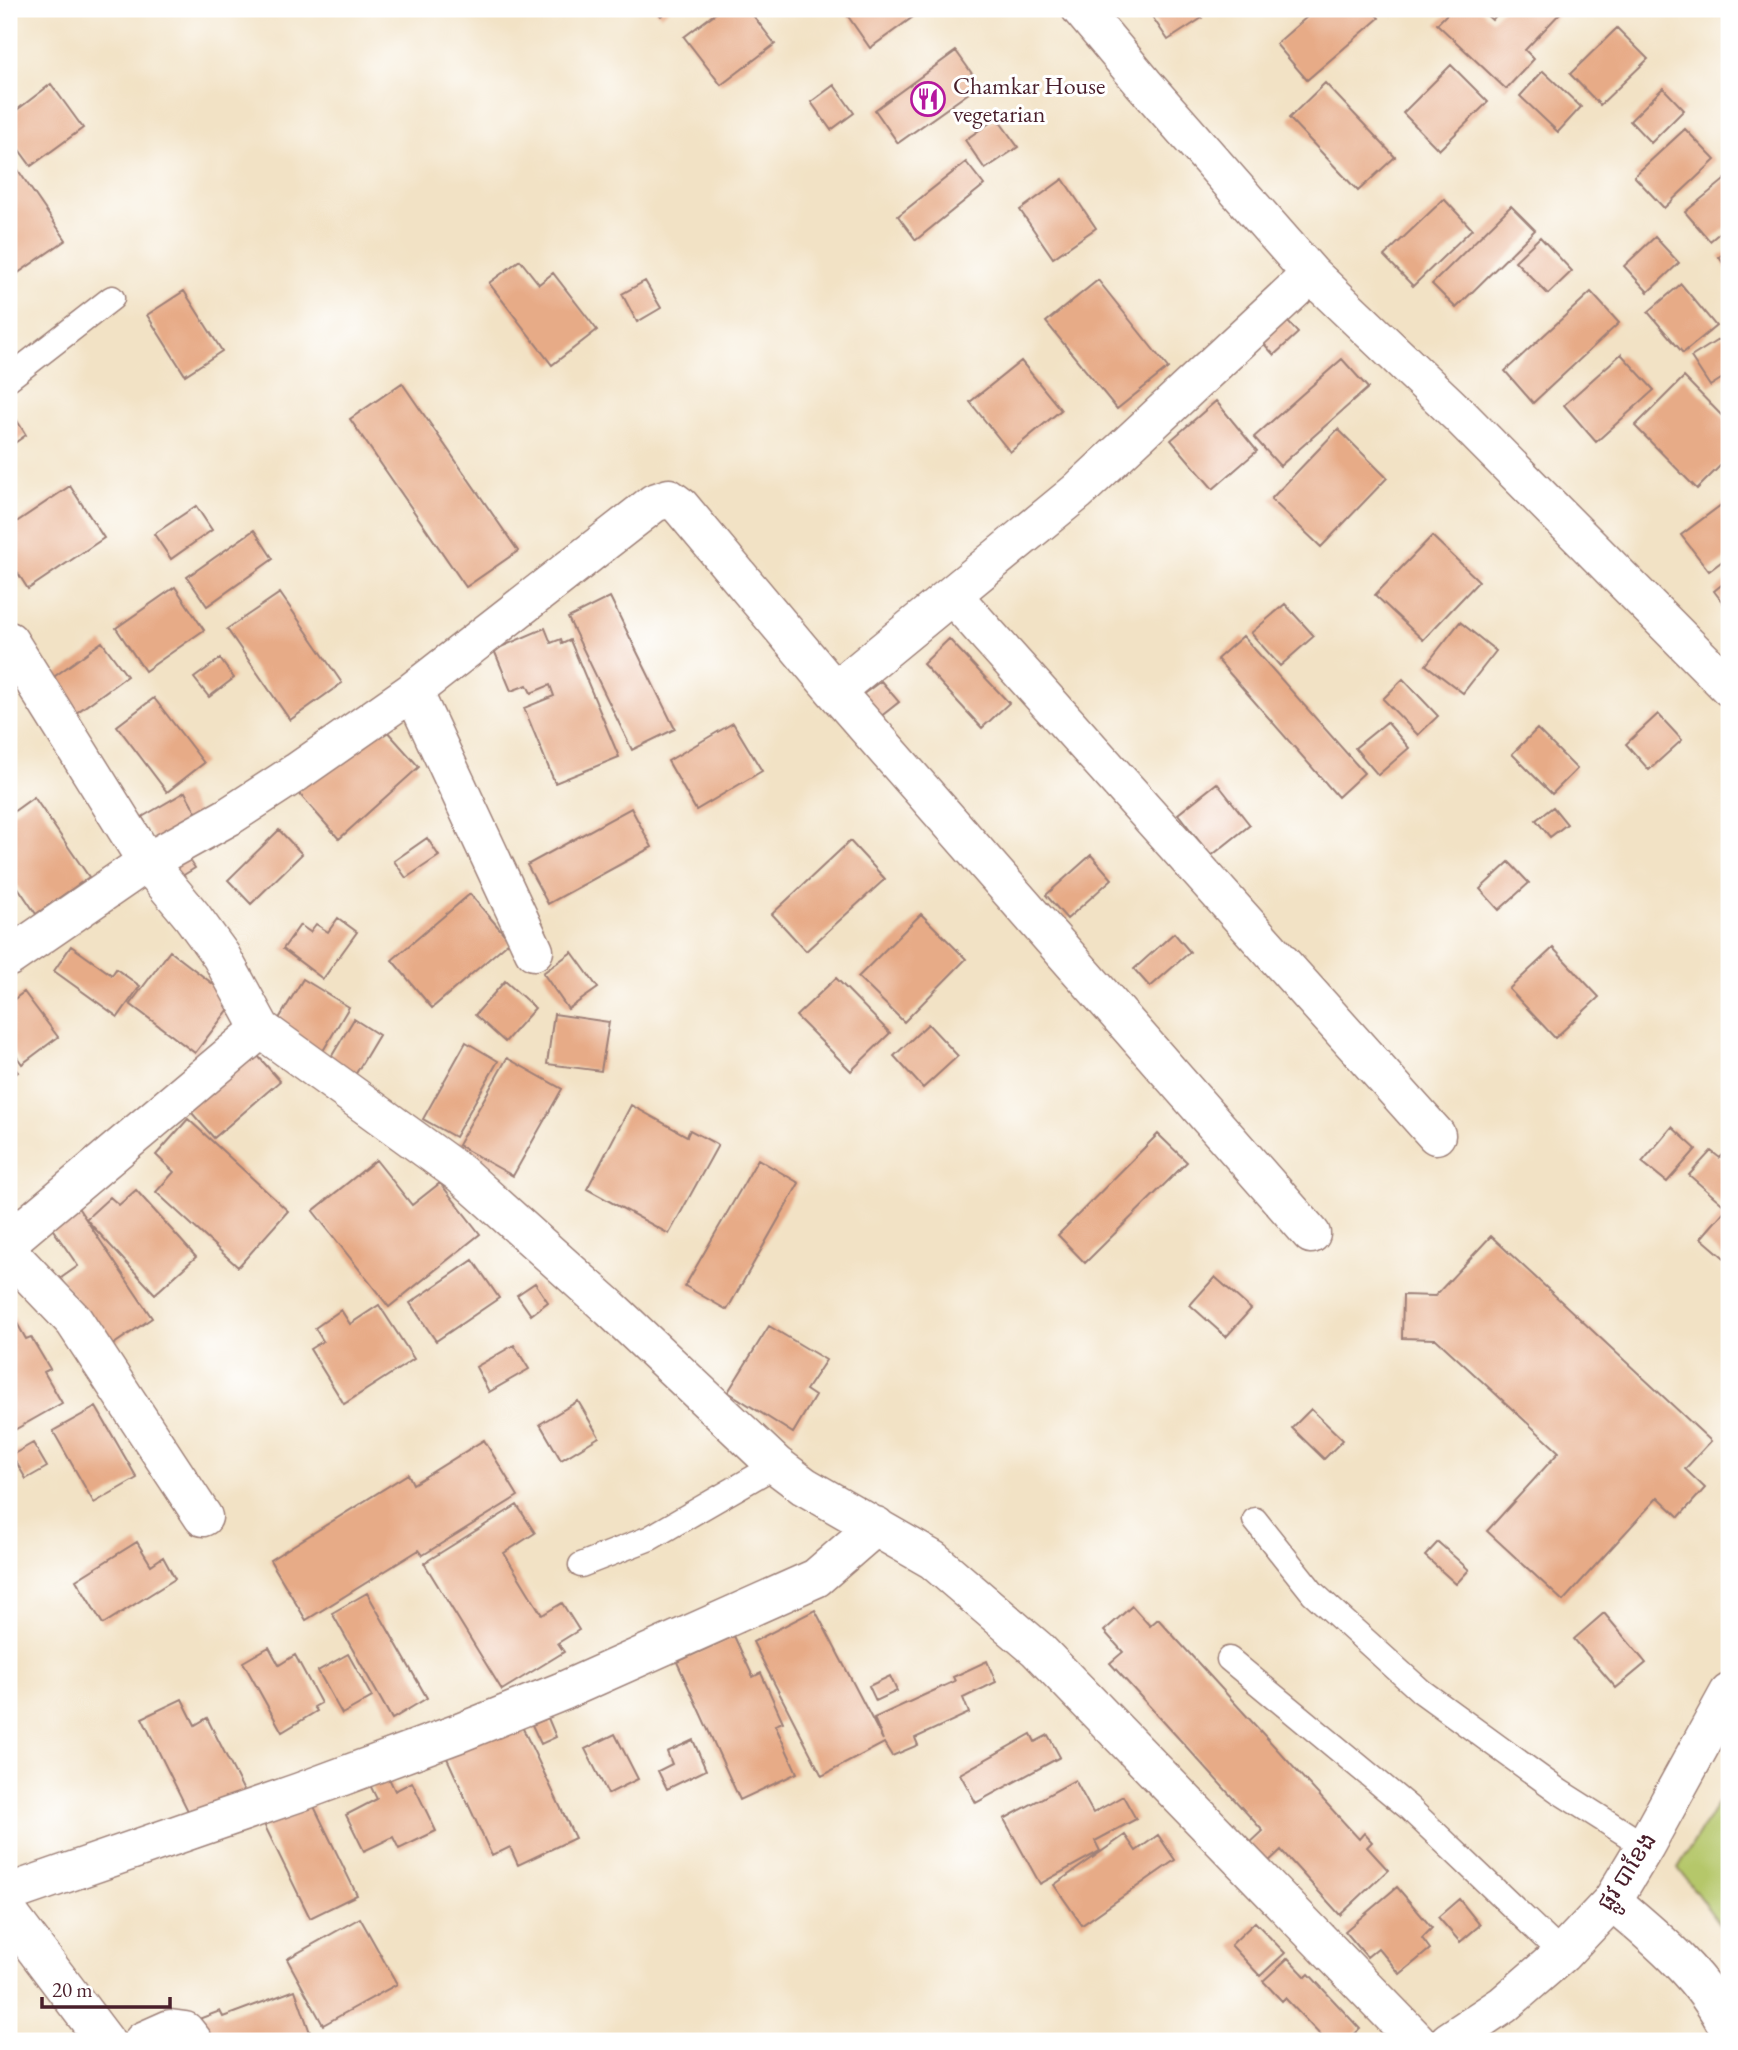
<svg xmlns="http://www.w3.org/2000/svg" width="1738" height="2050" font-family="'EB Garamond','Noto Sans Khmer',serif">
  <style>
    .green { fill: #b5c76b; stroke: #80734b; stroke-width: 2 }
    .building { fill: #e7ab87 }
    .lines { fill: none; stroke-linecap: round; stroke-linejoin: round }
    .service-casing { stroke: #9e8078; stroke-width: 27 }
    .minor-casing { stroke: #9e8078; stroke-width: 41 }
    .tertiary-casing { stroke: #9e8078; stroke-width: 41 }
    .service { stroke: #fff; stroke-width: 24 }
    .minor { stroke: #fff; stroke-width: 38 }
    .tertiary { stroke: #fff; stroke-width: 38 }
    .labels { text-anchor: middle; dominant-baseline: central; stroke-width: 6; stroke-linejoin: round; paint-order: stroke }
    .poi-label { font-size: 24px; fill: #4a1f2b; stroke: #fff; text-anchor: start }
    .street-label { font-size: 24px; fill: #4a1f2b; stroke: #fff }
  </style>
  <rect width="100%" height="100%" fill="#fff"/>
  <filter id="ink" filterUnits="userSpaceOnUse"><feTurbulence type="fractalNoise" baseFrequency=".0143" numOctaves="2"/><feDisplacementMap in="SourceGraphic" scale="14" xChannelSelector="R" yChannelSelector="G"/><feConvolveMatrix kernelMatrix="1 2 1 2 8 2 1 2 1" color-interpolation-filters="sRGB"/></filter>
  <filter id="wash" filterUnits="userSpaceOnUse"><feTurbulence type="fractalNoise" baseFrequency=".00686" numOctaves="4" result="noise"/><feDisplacementMap in="SourceGraphic" scale="28" xChannelSelector="R" yChannelSelector="G"/><feGaussianBlur stdDeviation="1.57" result="paint"/><feColorMatrix in="noise" values="0 0 0 0 0 0 0 0 0 0 0 0 0 0 0 0 0 1.4 0 .05"/><feComposite in="paint" operator="in"/></filter>
  <g filter="url(#wash)">
    <rect width="100%" height="100%" fill="#f2e2c5"/>
    <!-- green -->
    <path class="green" d="M1729 1784V1937L1678 1868Z"/>
    <g id="blocks">
      <!-- building -->
      <path class="building" d="M655 9H670L661 16Z
        M721 9H748L775 44 721 85 684 37Z
        M843 9H924L870 48Z
        M1147 9H1197L1202 18 1168 40Z
        M1316 9H1371L1379 18 1307 80 1276 44Z
        M1452 9H1480L1492 20 1502 9H1564L1525 50 1534 59 1506 89 1437 24Z
        M1617 28 1648 59 1600 105 1570 74Z
        M956 51 980 85 898 143 875 110Z
        M1451 65 1488 102 1439 150 1403 113Z
        M1543 71 1581 107 1558 132 1520 96Z
        M1325 83 1395 157 1358 191 1289 118Z
        M51 84 83 128 31 166 9 136V116Z
        M834 85 854 113 831 130 811 102Z
        M1663 88 1684 110 1651 143 1630 121Z
        M997 118 1018 147 985 169 965 140Z
        M1685 129 1715 160 1664 208 1634 176Z
        M9 157 66 240 18 273 9 258Z
        M966 162 984 185 916 240 898 216Z
        M1729 176V225L1710 241 1685 212Z
        M1063 179 1096 228 1053 258 1020 210Z
        M1444 199 1472 229 1413 286 1384 256Z
        M1511 206 1535 230 1456 308 1432 284Z
        M1540 237 1572 271 1548 294 1515 261Z
        M1655 237 1679 263 1648 292 1624 266Z
        M1729 250V272L1719 257Z
        M520 260 539 284 553 273 597 330 552 365 489 283Z
        M1098 280 1168 368 1117 409 1046 322Z
        M645 281 661 308 637 322 622 294Z
        M1681 284 1716 326 1683 353 1648 312Z
        M184 291 222 351 185 375 147 315Z
        M1591 292 1619 323 1533 403 1505 371Z
        M1279 312 1298 333 1274 355 1255 334Z
        M1729 333V374L1710 386 1691 357Z
        M1621 354 1654 390 1596 442 1564 405Z
        M1342 359 1368 388 1280 466 1254 437Z
        M1021 361 1061 410 1010 452 970 402Z
        M1684 377 1729 423V457L1697 489 1635 426Z
        M402 383 518 551 466 587 350 419Z
        M1216 401 1257 451 1213 489 1171 440Z
        M9 408 26 435 9 447Z
        M1338 429 1387 478 1321 547 1271 499Z
        M70 486 104 538 28 589 9 559V527Z
        M1729 499V556L1709 571 1681 535Z
        M196 506 212 530 171 559 154 534Z
        M254 530 273 559 207 606 187 577Z
        M1432 536 1479 581 1423 640 1375 595Z
        M1729 579V611L1714 591Z
        M175 587 204 630 145 671 116 628Z
        M280 593 342 683 290 720 227 629Z
        M610 597 675 729 632 750 568 618Z
        M1285 604 1314 636 1280 666 1251 633Z
        M1460 622 1496 651 1463 693 1426 665Z
        M545 628 551 643 561 639 562 644 570 640 619 757 555 783 524 708 554 696 550 685 531 693 527 685 511 691 494 650Z
        M1243 636 1364 773 1338 797 1217 659Z
        M949 639 1009 703 982 728 923 664Z
        M102 642 127 676 76 713 51 679Z
        M220 659 234 678 209 697 194 678Z
        M1403 679 1438 716 1418 735 1383 699Z
        M881 681 899 702 880 717 862 695Z
        M154 698 204 763 167 792 117 726Z
        M1658 714 1682 740 1649 770 1626 744Z
        M377 720 419 767 339 839 297 791Z
        M1387 722 1409 748 1378 775 1355 748Z
        M733 723 762 771 696 810 668 761Z
        M1537 729 1577 769 1552 794 1512 754Z
        M1217 783 1250 825 1211 856 1178 814Z
        M185 792 201 821 158 845 142 817Z
        M34 797 89 877 36 914 9 874V815Z
        M1553 807 1567 824 1550 837 1536 820Z
        M631 808 652 847 548 904 527 865Z
        M279 830 302 854 251 904 228 880Z
        M427 838 439 856 406 878 394 861Z
        M850 841 885 879 806 951 772 914Z
        M184 851 195 868 174 881 163 865Z
        M1091 855 1112 879 1067 919 1046 895Z
        M1509 862 1529 883 1499 910 1480 889Z
        M470 894 510 941 432 1008 392 960Z
        M921 914 966 959 904 1022 858 977Z
        M338 918 357 932 323 979 283 949 300 925 310 932 316 924 328 932Z
        M1174 933 1190 952 1150 987 1134 969Z
        M71 946 112 975 116 969 140 986 118 1017 54 971Z
        M1553 948 1599 997 1555 1038 1509 989Z
        M170 951 235 1001 195 1053 130 1004Z
        M572 952 598 988 568 1009 543 973Z
        M836 978 890 1033 851 1071 796 1016Z
        M303 979 349 1007 317 1061 271 1032Z
        M505 981 535 1008 505 1042 475 1015Z
        M24 992 58 1037 22 1064 9 1046V1003Z
        M554 1014 609 1022 601 1071 547 1064Z
        M354 1019 379 1035 352 1080 327 1064Z
        M928 1024 958 1056 923 1088 894 1056Z
        M466 1042 498 1061 455 1137 423 1119Z
        M250 1047 280 1081 214 1138 184 1104Z
        M507 1058 562 1089 513 1176 458 1145Z
        M9 1061 18 1072 9 1079Z
        M631 1105 687 1136 690 1130 718 1145 669 1234 587 1189Z
        M188 1119 288 1211 238 1267 156 1192 174 1172 156 1155Z
        M1672 1127 1696 1149 1667 1182 1642 1162Z
        M1158 1134 1187 1162 1085 1263 1058 1235Z
        M1729 1148V1262L1701 1238 1727 1208 1689 1175 1711 1151 1720 1158Z
        M758 1159 799 1183 727 1310 685 1286Z
        M376 1160 412 1205 440 1183 480 1234 389 1307 313 1211Z
        M136 1190 196 1257 155 1294 86 1219 110 1197 119 1205Z
        M77 1206 152 1318 108 1348 61 1278 78 1266 49 1224Z
        M1491 1236 1711 1441 1685 1469 1705 1488 1679 1517 1658 1497 1563 1601 1487 1531 1559 1452 1436 1339 1402 1338 1403 1295 1435 1296Z
        M473 1260 499 1298 436 1341 410 1303Z
        M1215 1277 1251 1309 1226 1337 1190 1305Z
        M535 1283 548 1302 531 1315 517 1295Z
        M379 1305 414 1359 344 1404 310 1349 323 1341 315 1328 341 1310 350 1324Z
        M9 1309 26 1339 31 1337 50 1369 44 1372 62 1403 9 1433Z
        M769 1326 826 1360 806 1390 815 1396 793 1433 728 1392Z
        M514 1345 529 1369 489 1392 476 1367Z
        M578 1401 599 1437 561 1460 540 1424Z
        M96 1407 137 1478 94 1503 53 1431Z
        M1311 1409 1343 1440 1324 1459 1292 1428Z
        M484 1440 518 1496 423 1555 419 1550 306 1620 270 1560 408 1474 413 1484Z
        M33 1443 47 1467 26 1479 12 1455Z
        M517 1505 535 1533 504 1553 542 1615 562 1603 579 1630 558 1643 564 1652 502 1690 424 1563Z
        M137 1542 151 1565 163 1557 175 1579 103 1624 76 1580Z
        M1438 1542 1469 1570 1456 1584 1425 1556Z
        M367 1593 427 1698 392 1719 332 1613Z
        M1132 1606 1150 1626 1158 1619 1359 1839 1364 1833 1372 1842 1367 1847 1388 1870 1340 1915 1281 1850 1266 1864 1248 1845 1263 1831 1110 1663 1123 1652 1104 1631Z
        M815 1610 883 1740 874 1718 955 1681 953 1677 987 1661 996 1682 963 1698 969 1713 915 1738 918 1745 892 1756 884 1743 822 1776 753 1642Z
        M1604 1613 1646 1663 1616 1688 1574 1639Z
        M734 1636 753 1677 761 1673 783 1722 775 1725 797 1773 740 1800 677 1662Z
        M269 1647 279 1665 295 1655 321 1703 314 1707 317 1711 282 1732 243 1662Z
        M348 1654 372 1697 342 1714 318 1671Z
        M890 1676 897 1691 876 1701 869 1686Z
        M182 1699 195 1725 207 1718 245 1793 192 1819 142 1718Z
        M517 1716 575 1838 518 1865 510 1847 492 1856 446 1756Z
        M548 1718 556 1737 541 1744 532 1725Z
        M615 1734 638 1779 608 1794 585 1749Z
        M1031 1734 1035 1742 1048 1735 1060 1757 976 1803 960 1774Z
        M693 1740 706 1770 667 1789 658 1771 672 1764 667 1752Z
        M387 1774 395 1791 412 1782 436 1831 399 1849 393 1837 364 1851 346 1815 377 1799 369 1783Z
        M1075 1780 1093 1813 1123 1796 1136 1819 1095 1841 1100 1851 1040 1884 1004 1819Z
        M309 1796 357 1895 310 1918 262 1820Z
        M1125 1835 1136 1851 1158 1835 1175 1860 1082 1925 1054 1885Z
        M1397 1887 1432 1928 1422 1938 1430 1949 1400 1974 1378 1948 1367 1957 1345 1931Z
        M1459 1899 1480 1925 1460 1942 1438 1917Z
        M360 1918 397 1984 323 2025 287 1959Z
        M1255 1922 1285 1953 1260 1976 1231 1945Z
        M1288 1958 1306 1977 1309 1974 1360 2029 1347 2041H1326L1285 1998 1282 2001 1263 1981Z
        M295 1990 313 2041H203L196 2020 220 2011 223 2017Z"/>
    </g>
  </g>
  <g filter="url(#ink)">
    <use href="#blocks" fill-opacity="0" stroke="#9e8078" stroke-width="2"/>
    <g class="lines">
      <!-- service casing -->
      <g class="service-casing">
        <path id="service" d="M9 378 112 298
          M1255 1520 1313 1593 1421 1691 1560 1792 1645 1846
          M581 1565 650 1538 776 1465
          M1229 1659 1408 1807 1562 1954"/>
      </g>
      <!-- minor casing -->
      <g class="minor-casing">
        <path id="minor" d="M1081 9 1144 84 1311 274 1460 416 1729 687
          M952 595 1436 1135
          M9 641 147 862 192 916 221 956 261 1029 461 1174 610 1308 776 1465 804 1486 933 1560 1037 1649 1417 2041
          M413 691 534 951
          M835 691 1311 1234
          M9 957 147 862 228 817 297 772 413 691 654 503 669 498 680 506 835 691 1077 492 1311 274
          M9 1241 261 1029
          M9 1253 74 1321 203 1517
          M9 1893 300 1792 459 1733 563 1691 816 1578 876 1526
          M1612 1901C1655 1937 1705 1978 1729 2030
          M9 1914 105 2041
          M143 2041 170 2029 185 2031 193 2041"/>
      </g>
      <!-- tertiary casing -->
      <g class="tertiary-casing">
        <path id="tertiary" d="M1449 2041 1503 2005 1562 1954 1612 1901 1645 1846 1729 1693"/>
      </g>
      <!-- service -->
      <use href="#service" class="service"/>
      <!-- minor -->
      <use href="#minor" class="minor"/>
      <!-- tertiary -->
      <use href="#tertiary" class="tertiary"/>
    </g>
  </g>
  <!-- icons -->
  <defs>
    <g id="restaurant-ring" transform="scale(1.75)"><circle r="9.5" fill="#fff" stroke="#b5179e" stroke-width="1.5"/><path d="M-5-6h1v4h1v-4h1v4h1v-4h1v5L-1.5 .5V6h-2V.5L-5-1ZM5-6V6H3V1.5H1.5Q1.5-4 5-6Z" fill="#b5179e"/></g>
  </defs>
  <g fill-rule="evenodd">
    <use href="#restaurant-ring" x="928" y="99"/>
  </g>
  <g class="labels">
    <!-- poi labels -->
    <g class="poi-label">
      <text x="953" y="85">Chamkar House<tspan x="953" dy="28">vegetarian</tspan></text>
    </g>
    <!-- street labels -->
    <g class="street-label">
      <text transform="translate(1626 1871) rotate(-57)">ផ្លូវ បាខែង</text>
    </g>
  </g>
  <!-- margin -->
  <rect width="1738" height="2050" fill="none" stroke="#fff" stroke-width="35"/>
  <!-- scale -->
  <path d="M42 1997v10h128v-10" fill="none" stroke="#4a1f2b" stroke-width="3.5"/>
  <text x="52" y="1997" font-size="21" fill="#4a1f2b" stroke="#ffffff" stroke-width="5" paint-order="stroke">20 m</text>
</svg>
